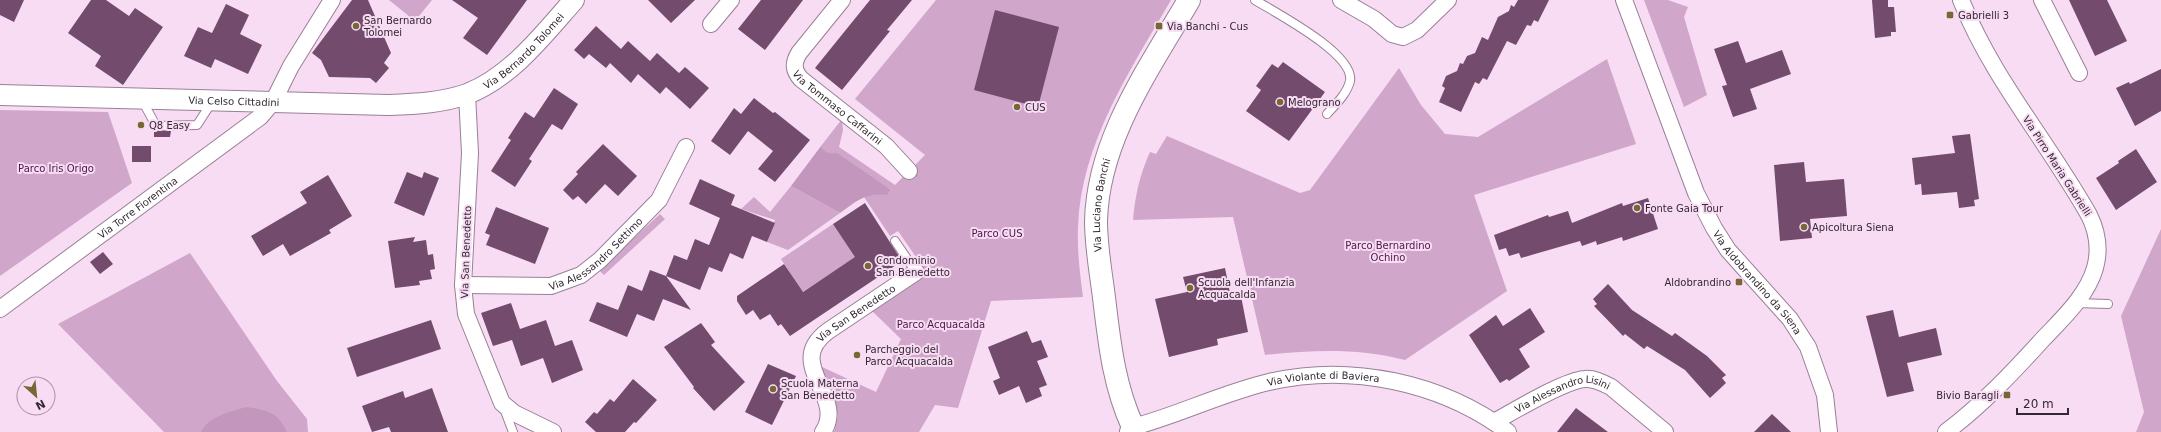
<svg xmlns="http://www.w3.org/2000/svg" width="2161" height="432" font-family="'DejaVu Sans',sans-serif">
  <style>
    .green { fill: #d0a6ca }
    .forest { fill: #c397bd }
    .building { fill: #724b6d }
    .lines { fill: none; stroke-linecap: round; stroke-linejoin: round }
    .service-casing { stroke: #998095; stroke-width: 10 }
    .minor-casing { stroke: #998095; stroke-width: 18 }
    .tertiary-casing { stroke: #998095; stroke-width: 22 }
    .primary-casing { stroke: #998095; stroke-width: 24 }
    .service { stroke: #fff; stroke-width: 8 }
    .minor { stroke: #fff; stroke-width: 16 }
    .tertiary { stroke: #fff; stroke-width: 20 }
    .primary { stroke: #fff; stroke-width: 22 }
    .poi-dot { fill: #766735; stroke: #f8dcf4; stroke-width: 1.5 }
    .labels { text-anchor: middle; dominant-baseline: central; stroke-width: 4; stroke-linejoin: round; paint-order: stroke }
    .poi-label { font-size: 10px; fill: #332831; stroke: #f8dcf4; text-anchor: start }
    .street-label { font-size: 10px; fill: #332831; stroke: #f8dcf4 }
    .park-label { font-size: 10px; fill: #4a1545; stroke: #f8dcf4 }
  </style>
  <rect width="100%" height="100%" fill="#f8dcf4"/>
  <!-- green -->
  <path class="green" d="M389 0H432L415 21Z
    M936 0H1171C1130 71 1081 143 1078 227 1077 251 1080 274 1083 297L991 301 958 408 935 405 919 432H834L838 416 820 366 876 392 901 339 872 311 927 273 898 231 890 236 864 197 874 193 887 195 891 190 824 151 821 146 842 119 843 130 839 147 895 185 925 155 855 99Z
    M1644 0H1668L1688 7 1684 17 1707 95 1684 107Z
    M1607 59 1636 144 1474 195 1507 291 1405 360C1358 348 1313 350 1265 355L1233 217 1133 220C1135 196 1140 174 1150 152L1156 154 1167 136 1300 193 1310 190 1399 68 1421 105 1445 134 1478 137Z
    M0 110 108 112 132 183 0 276Z
    M791 186 840 213 788 250 767 242 775 220 741 209 754 197 770 212Z
    M660 214 665 219 604 275 599 270Z
    M833 224 869 252 853 259 784 304 794 279 781 259Z
    M2161 229V432H2136L2144 412 2121 316Z
    M190 253 277 381 307 419 308 432H164L58 324Z"/>
  <!-- forest -->
  <path class="forest" d="M821 146C825 153 829 154 837 153L891 190 887 195C865 192 857 201 840 213L791 186Z
    M246 407C267 410 278 412 287 432H201C209 416 230 412 246 407Z"/>
  <!-- building -->
  <path class="building" d="M0 0H24L14 22 0 15Z
    M91 0H106L129 16 135 8 163 27 123 85 95 66 101 56 68 33Z
    M352 0H368L391 53 384 63 389 68 376 83 370 78 329 77 321 60 312 53Z
    M452 0H527L487 55 463 38 478 18Z
    M648 0H695L671 23Z
    M761 0H803L765 50 738 29Z
    M870 0H912L887 30 890 31 842 90 815 68Z
    M1518 0H1549L1538 22 1534 20 1531 26 1527 25 1516 45 1507 41 1487 80 1483 78 1479 84 1475 82 1461 112 1439 102 1445 88 1442 86 1446 76 1457 71 1460 63 1463 64 1467 56 1475 53 1482 37 1488 40 1498 17 1509 11 1511 5 1514 7Z
    M1872 0H1888V7H1894L1896 32H1891V36L1875 38Z
    M2069 0H2107L2127 41 2095 56Z
    M226 4 249 15 240 34 262 45 248 74 215 59 211 68 184 56 198 27 212 33Z
    M995 10 1059 27 1038 107 974 90Z
    M596 26 621 49 628 41 650 61 657 53 679 73 685 67 709 88 690 109 666 87 660 94 638 74 631 83 610 63 606 68 589 54 584 59 574 50Z
    M1738 41 1746 63 1782 50 1791 74 1750 89 1757 109 1733 117 1722 86 1727 85 1714 49Z
    M1283 62 1325 92 1289 141 1246 111 1261 90 1256 86 1272 64 1278 68Z
    M2161 69V111L2135 126 2116 88 2129 82 2130 84Z
    M554 88 578 104 562 130 552 124 529 159 532 161 515 187 491 171 511 140 508 138 525 112 534 118Z
    M754 98 773 113 775 112 810 140 775 182 758 169 773 151 748 131 730 155 711 141 734 108 741 114Z
    M154 131H171L170 137H154Z
    M1970 134 1979 199 1974 200 1975 206 1959 208 1957 192 1922 195 1921 184 1915 185 1912 158 1955 153 1952 136Z
    M603 144 637 176 618 196 605 184 586 204 578 196 573 200 563 190 578 174 576 172Z
    M132 146H151V162H132Z
    M2136 149 2157 182 2116 210 2096 178 2119 163 2118 161Z
    M1804 162 1806 182 1844 179 1847 216 1810 219 1812 238 1780 241 1774 165Z
    M407 172 422 178 424 172 439 178 424 216 394 203Z
    M328 175 352 216 329 230 331 233 290 256 283 244 263 256 251 236 307 203 300 192Z
    M700 179 735 195 731 205 775 223 767 242 752 236 743 259 730 253 722 272 709 267 700 290 666 276 674 255 687 260 695 239 709 245 720 218 689 204Z
    M1648 198 1658 229 1623 241 1622 237 1597 245 1596 241 1582 246 1580 241 1521 258 1519 253 1509 256 1506 248 1499 250 1494 235 1548 215 1549 217 1568 211 1572 223 1622 203 1623 206Z
    M865 203 902 261 790 336 781 324 778 326 770 314 760 320 753 310 746 315 737 301V296L784 264 803 292 855 257 833 224Z
    M496 207 549 228 535 264 486 245 490 235 485 233Z
    M415 237 413 242 426 240 428 255 433 254 435 269 430 270 432 279 419 281 420 285 395 288 388 241Z
    M103 252 113 264 100 274 90 262Z
    M1225 268 1230 293 1240 291 1248 332 1217 339 1218 345 1169 357 1155 299 1187 292 1183 277Z
    M650 270 666 276 691 310 663 299 654 321 637 314 627 337 589 321 597 302 618 310 628 285 642 291Z
    M1608 284 1632 310 1672 336 1675 333 1707 356 1726 375 1722 378 1726 383 1710 398 1685 370 1647 346 1644 349 1625 334 1623 336 1594 306 1597 304 1593 299Z
    M511 303 520 329 546 320 555 346 572 340 583 370 552 383 543 358 521 366 512 340 493 346 481 313Z
    M1530 308 1545 332 1519 349 1530 367 1509 381 1507 379 1500 383 1469 335 1496 315 1503 326Z
    M1893 310 1899 337 1936 328 1942 355 1907 363 1914 391 1887 397 1866 316Z
    M431 320 441 349 357 377 347 348Z
    M701 323 715 342 711 345 745 382 714 411 693 388 694 387 664 347Z
    M1027 331 1032 343 1041 340 1048 357 1037 361 1047 385 1039 388 1042 396 1026 403 1019 386 999 395 993 381 1000 378 988 347Z
    M768 364 796 376 772 425 745 412Z
    M633 379 657 400 636 423 634 422 625 432H596L585 422 594 412 597 414 610 399 614 402Z
    M432 388 448 432H391L389 427 372 432 362 406 403 391 405 398Z
    M1576 408 1608 432H1557Z
    M1772 414 1791 432H1754Z"/>
  <g class="lines">
    <!-- service casing -->
    <g class="service-casing">
      <path id="service" d="M1255 0C1276 13 1355 54 1350 81 1347 94 1335 105 1327 114
        M142 100 156 126 197 125 212 102
        M895 241 916 272
        M2076 303 2108 304
        M505 411 513 432"/>
    </g>
    <!-- minor casing -->
    <g class="minor-casing">
      <g id="minor">
        <path id="s1" d="M842 0 799 53C793 63 793 70 801 79L886 146 909 171"/>
        <path d="M1341 0 1374 19 1392 34 1403 37 1417 30 1448 0"/>
        <path id="s2" d="M1624 0 1696 193 1714 228 1728 250 1790 319 1808 347 1825 395 1829 432"/>
        <path d="M2042 0 2079 73"/>
        <path d="M711 24 731 0"/>
        <path d="M467 94 470 153 463 285 466 314 502 403 514 413 553 432"/>
        <path id="s3" d="M463 285 551 286 581 275 600 260 659 200 686 147"/>
        <path id="s4" d="M0 309 260 117 273 102 291 66 332 0"/>
        <path id="s5" d="M1494 422C1514 411 1565 380 1585 379 1594 378 1603 383 1611 387L1665 432"/>
        <path id="s6" d="M1133 427C1179 415 1222 393 1269 382 1350 363 1441 382 1508 432"/>
        <path id="s7" d="M823 432C847 396 783 364 828 331L916 272"/>
        <path d="M1946 432C1982 405 2013 372 2043 339 2062 319 2087 296 2095 268 2100 250 2097 231 2089 215 2048 142 1992 78 1961 0"/>
      </g>
    </g>
    <!-- tertiary casing -->
    <g class="tertiary-casing">
      <g id="tertiary">
        <path id="s8" d="M0 95 388 105C414 104 442 103 467 94 511 77 543 35 574 0"/>
      </g>
    </g>
    <!-- primary casing -->
    <g class="primary-casing">
      <g id="primary">
        <path id="s9" d="M1131 432 1133 427C1115 388 1110 348 1105 306 1102 278 1096 250 1096 221 1098 139 1149 69 1189 0"/>
      </g>
    </g>
    <!-- service -->
    <use href="#service" class="service"/>
    <!-- minor -->
    <use href="#minor" class="minor"/>
    <!-- tertiary -->
    <use href="#tertiary" class="tertiary"/>
    <!-- primary -->
    <use href="#primary" class="primary"/>
  </g>
  <!-- markers -->
  <g class="poi-dot">
    <rect x="1946" y="11" width="8" height="8" rx="2"/>
    <circle cx="356" cy="26" r="4"/>
    <rect x="1155" y="22" width="8" height="8" rx="2"/>
    <circle cx="1280" cy="102" r="4"/>
    <circle cx="1017" cy="107" r="4"/>
    <circle cx="141" cy="125" r="4"/>
    <circle cx="1637" cy="208" r="4"/>
    <circle cx="1804" cy="227" r="4"/>
    <circle cx="868" cy="266" r="4"/>
    <rect x="1735" y="278" width="8" height="8" rx="2"/>
    <circle cx="1190" cy="288" r="4"/>
    <circle cx="857" cy="355" r="4"/>
    <circle cx="773" cy="389" r="4"/>
    <rect x="2003" y="391" width="8" height="8" rx="2"/>
  </g>
  <g class="labels">
    <!-- poi labels -->
    <g class="poi-label">
      <text x="1958" y="15">Gabrielli 3</text>
      <text x="364" y="20">San Bernardo<tspan x="364" dy="12">Tolomei</tspan></text>
      <text x="1167" y="26">Via Banchi - Cus</text>
      <text x="1288" y="102">Melograno</text>
      <text x="1025" y="107">CUS</text>
      <text x="149" y="125">Q8 Easy</text>
      <text x="1645" y="208">Fonte Gaia Tour</text>
      <text x="1812" y="227">Apicoltura Siena</text>
      <text x="876" y="260">Condominio<tspan x="876" dy="12">San Benedetto</tspan></text>
      <text x="1198" y="282">Scuola dell'Infanzia<tspan x="1198" dy="12">Acquacalda</tspan></text>
      <text x="1731" y="282" text-anchor="end">Aldobrandino</text>
      <text x="865" y="349">Parcheggio del<tspan x="865" dy="12">Parco Acquacalda</tspan></text>
      <text x="781" y="383">Scuola Materna<tspan x="781" dy="12">San Benedetto</tspan></text>
      <text x="1999" y="395" text-anchor="end">Bivio Baragli</text>
    </g>
    <!-- street labels -->
    <g class="street-label">
      <text stroke="none"><textPath href="#s8" startOffset="540">Via Bernardo Tolomei</textPath></text>
      <text stroke="none"><textPath href="#s8" startOffset="234">Via Celso Cittadini</textPath></text>
      <text stroke="none"><textPath href="#s1" startOffset="143">Via Tommaso Caffarini</textPath></text>
      <text transform="translate(2057 166) rotate(57)">Via Pirro Maria Gabrielli</text>
      <text stroke="none"><textPath href="#s9" startOffset="232">Via Luciano Banchi</textPath></text>
      <text stroke="none"><textPath href="#s4" startOffset="171">Via Torre Fiorentina</textPath></text>
      <text stroke="none"><textPath href="#s3" startOffset="144">Via Alessandro Settimo</textPath></text>
      <text transform="translate(466 252) rotate(-88)">Via San Benedetto</text>
      <text stroke="none"><textPath href="#s2" startOffset="315">Via Aldobrandino da Siena</textPath></text>
      <text stroke="none"><textPath href="#s7" startOffset="144">Via San Benedetto</textPath></text>
      <text stroke="none"><textPath href="#s6" startOffset="198">Via Violante di Baviera</textPath></text>
      <text stroke="none"><textPath href="#s5" startOffset="76">Via Alessandro Lisini</textPath></text>
    </g>
    <!-- park labels -->
    <g class="park-label">
      <text x="56" y="168">Parco Iris Origo</text>
      <text x="997" y="233">Parco CUS</text>
      <text x="1388" y="245">Parco Bernardino<tspan x="1388" dy="12">Ochino</tspan></text>
      <text x="941" y="324">Parco Acquacalda</text>
    </g>
  </g>
  <!-- north arrow -->
  <g transform="translate(36 396) rotate(153)"><circle r="19" fill="#f8dcf4" stroke="#a994a6"/>
  <path d="M0-3L7 15L0 10L-7 15Z" fill="#766735"/>
  <text y="-6" font-size="11" font-weight="bold" text-anchor="middle" fill="#332831">N</text>
  </g>
  <!-- scale -->
  <path d="M2017 408v6h51v-6" fill="none" stroke="#332831" stroke-width="2"/>
  <text x="2023" y="408" font-size="12" fill="#332831" stroke="#f8dcf4" stroke-width="3" paint-order="stroke">20 m</text>
</svg>
